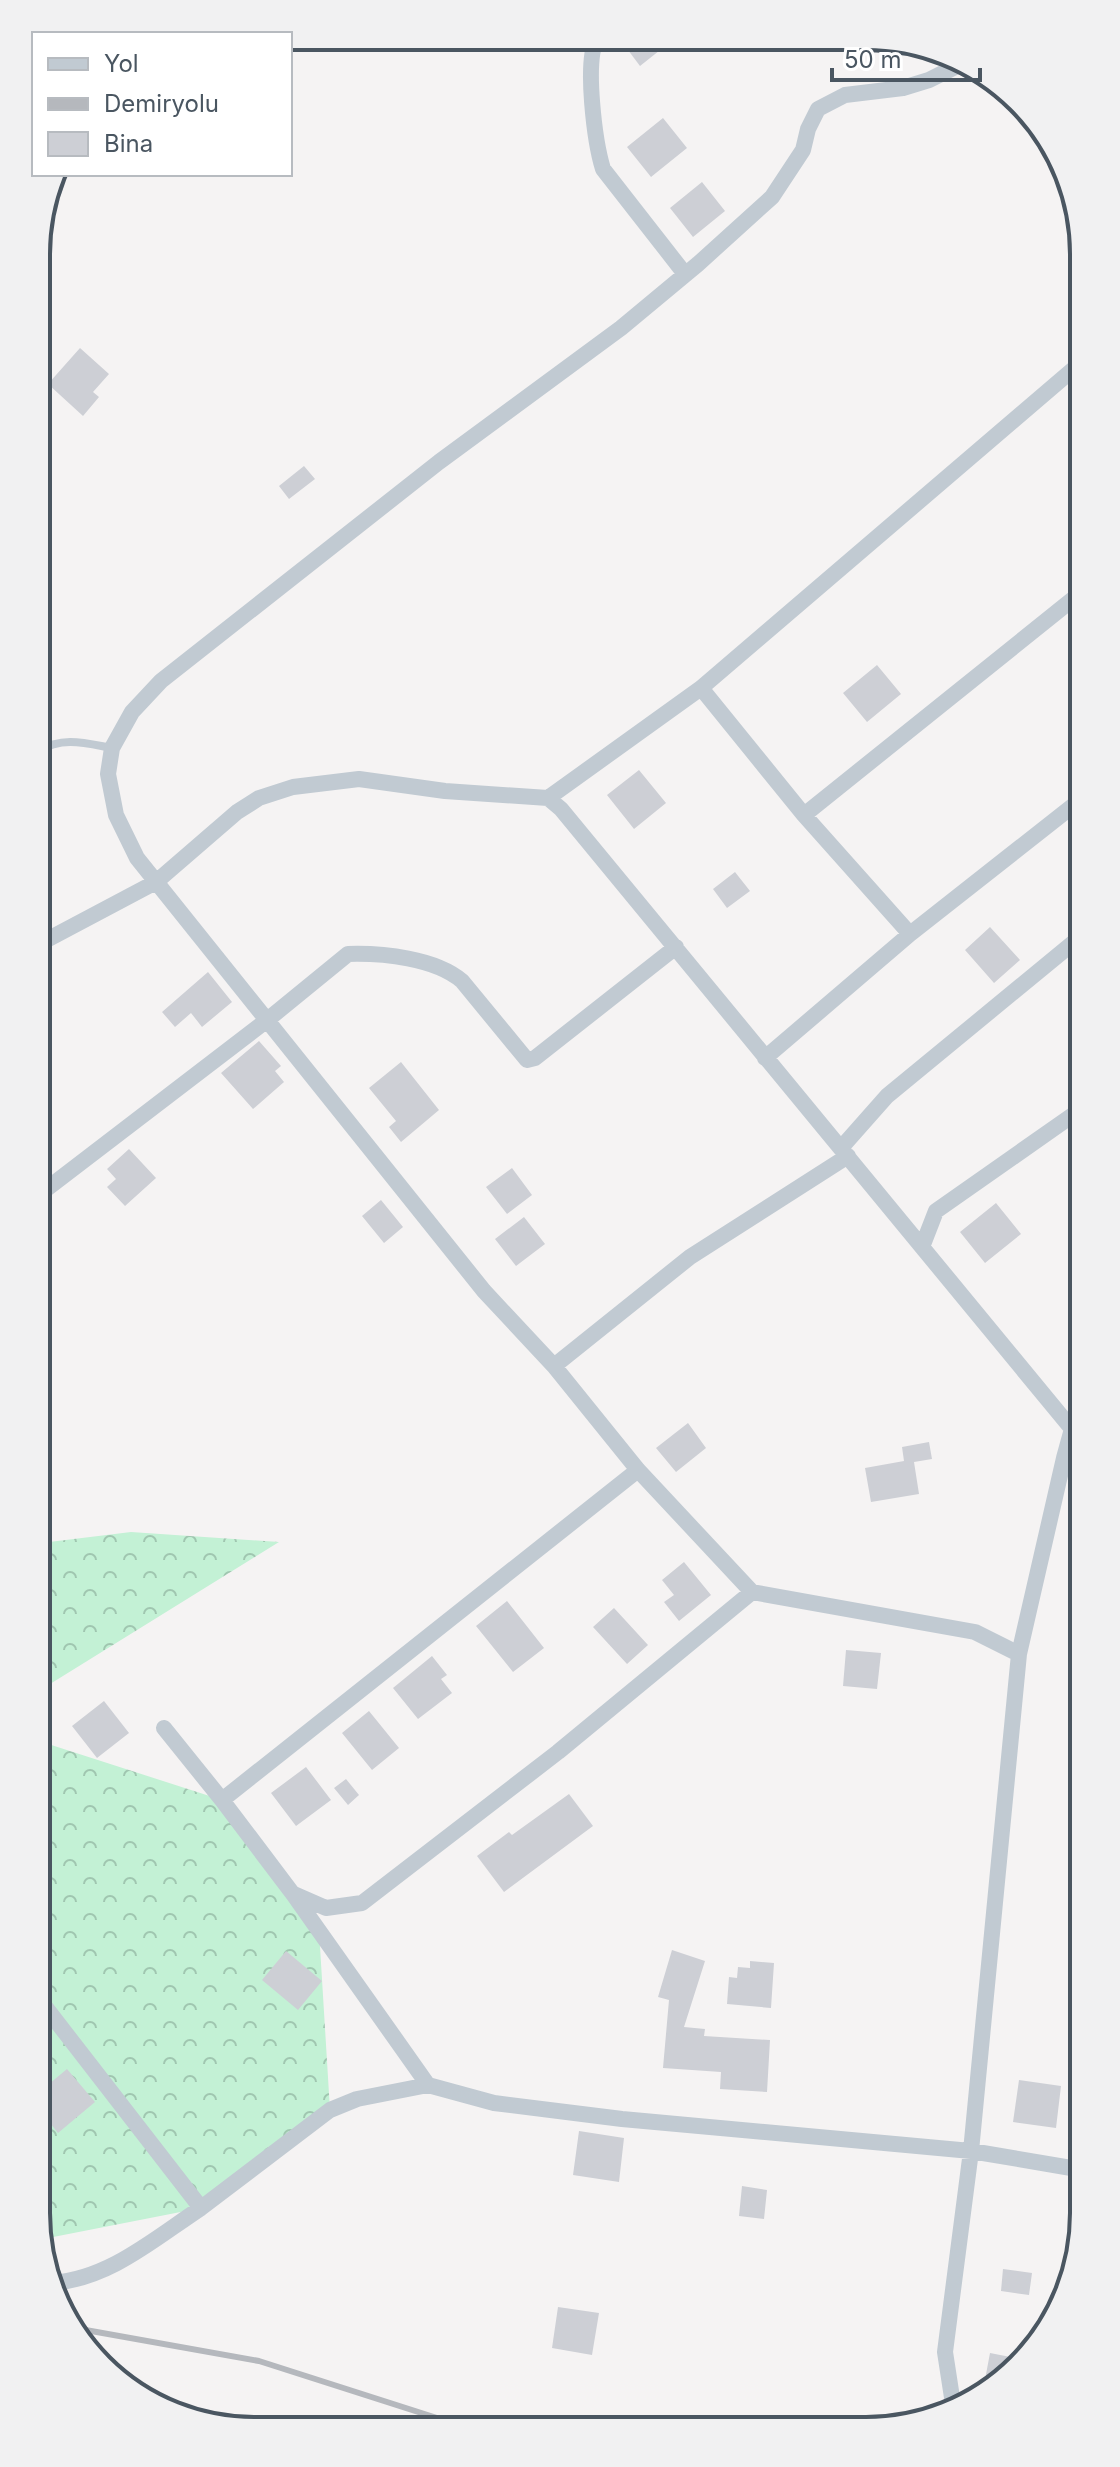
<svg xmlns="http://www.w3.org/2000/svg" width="1120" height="2467" font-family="Inter,sans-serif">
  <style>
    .forest { fill: url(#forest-crowns) }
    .building { fill: #cdcfd5 }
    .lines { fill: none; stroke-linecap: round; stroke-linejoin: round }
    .lane { stroke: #c1cad2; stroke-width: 8 }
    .street { stroke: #c1cad2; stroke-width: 16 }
    .rail { stroke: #b5b8bd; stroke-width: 6 }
    .rim { fill: none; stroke: #4a5661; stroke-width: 4 }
  </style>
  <defs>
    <pattern id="forest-crowns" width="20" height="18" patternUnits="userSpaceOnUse" patternTransform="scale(2)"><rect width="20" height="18" fill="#c3f1d5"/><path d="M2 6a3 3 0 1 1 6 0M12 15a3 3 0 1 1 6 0" fill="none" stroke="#a0c6b0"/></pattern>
  </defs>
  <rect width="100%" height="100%" fill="#f5f3f3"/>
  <!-- forest -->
  <path class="forest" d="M131 1532 279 1542 42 1689 41 1543Z
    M42 1742 222 1800 319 1930 330 2110 201 2208 43 2239Z"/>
  <!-- building -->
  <path class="building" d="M619 38H647L674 39 640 66Z
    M663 118 687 148 651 177 627 147Z
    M702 182 725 211 693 237 670 208Z
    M80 348 109 374 93 392 99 397 83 416 48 384Z
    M304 466 315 479 289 499 279 486Z
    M877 665 901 694 867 722 843 693Z
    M639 770 666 803 634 829 607 795Z
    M735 872 750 891 727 908 713 889Z
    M990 927 1020 960 994 983 965 950Z
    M208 972 232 1002 202 1027 191 1013 175 1027 162 1012Z
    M259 1041 281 1066 275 1071 284 1082 253 1109 221 1073Z
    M401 1062 439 1110 401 1142 389 1127 396 1121 369 1088Z
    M129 1149 156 1178 125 1206 107 1187 116 1179 107 1169Z
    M512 1168 532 1195 507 1214 486 1187Z
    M381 1200 403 1227 384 1243 362 1216Z
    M996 1203 1021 1234 985 1263 960 1232Z
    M524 1217 545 1244 516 1266 495 1239Z
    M688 1423 706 1448 676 1472 656 1448Z
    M929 1442 932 1459 914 1462 919 1494 871 1502 865 1468 904 1461 902 1447Z
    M684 1562 711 1595 679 1621 664 1602 674 1595 662 1580Z
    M507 1601 544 1648 513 1672 476 1626Z
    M614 1608 648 1645 627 1664 593 1627Z
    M846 1650 881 1653 877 1689 843 1686Z
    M432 1656 447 1675 441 1679 452 1693 418 1719 393 1688Z
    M104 1701 129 1733 97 1758 72 1726Z
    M369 1711 399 1748 372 1770 342 1733Z
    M306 1767 331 1800 296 1826 271 1793Z
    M346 1779 359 1795 348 1805 334 1788Z
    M569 1794 593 1826 504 1892 477 1856 509 1832 512 1835Z
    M672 1950 705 1961 684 2027 705 2029 704 2036 770 2040 767 2092 720 2089 721 2072 663 2068 669 2000 658 1997Z
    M286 1951 322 1981 298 2010 262 1980Z
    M750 1961 774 1963 771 2008 727 2004 729 1977 737 1978 738 1967 750 1968Z
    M67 2069 95 2102 58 2133 43 2114V2089Z
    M1019 2080 1061 2086 1056 2128 1013 2122Z
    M579 2131 624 2138 619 2182 573 2175Z
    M742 2186 767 2190 764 2219 739 2216Z
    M1003 2269 1032 2273 1029 2295 1001 2291Z
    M558 2307 599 2313 592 2355 552 2348Z
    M990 2353 1025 2360 984 2385Z"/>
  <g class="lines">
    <!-- lane -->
    <path class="lane" d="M38 751C63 736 85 743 112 748"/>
    <!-- street -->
    <path class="street" d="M597 38C584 62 595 143 603 169L685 274
      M701 688 804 815 910 934
      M548 798 701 688 1077 366
      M804 815 1078 595
      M39 944 156 882 237 812 259 798 293 787 359 779 445 791 548 798 561 809 1072 1429
      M765 1058 910 934 1079 801
      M841 1148 887 1096 1079 938
      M40 1194 266 1021 348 954C383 953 435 958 462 981L527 1060 535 1058 676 947
      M922 1247 936 1211 1080 1110
      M554 1366 690 1257 848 1156
      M1019 1654 1064 1458 1072 1429 1081 1411
      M164 1728 222 1800
      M294 1894 326 1908 362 1903 558 1752 752 1592
      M43 2004 201 2208 330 2110 357 2099 428 2085 494 2103 622 2119 971 2151 1083 2170
      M428 2085 293 1894 222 1800 638 1470
      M52 2283C109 2279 154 2239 201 2208
      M953 2404 945 2352 971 2151 1019 1654 975 1632 752 1592 638 1470 554 1366 484 1291 137 858 116 815 108 774 112 748 132 712 161 681 439 462 621 328 698 264 772 197 803 150 808 129 818 109 845 95 903 88 929 80 959 65"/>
    <!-- rail -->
    <path class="rail" d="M80 2329 259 2361 462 2426"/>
  </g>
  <!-- crop -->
  <path d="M0 0H1120V2467H0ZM254 50H866A204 204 0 0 1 1070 254V2213A204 204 0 0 1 866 2417H254A204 204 0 0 1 50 2213V254A204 204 0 0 1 254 50Z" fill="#f1f1f2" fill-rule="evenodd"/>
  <path class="rim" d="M254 50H866A204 204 0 0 1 1070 254V2213A204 204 0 0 1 866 2417H254A204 204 0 0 1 50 2213V254A204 204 0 0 1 254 50Z"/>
  <!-- legend -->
  <rect x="32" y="32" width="260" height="144" fill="#ffffff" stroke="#b7bbc0" stroke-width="2"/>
  <rect x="48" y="58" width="40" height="12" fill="#c1cad2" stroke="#b7bbc0" stroke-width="2"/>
  <text x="104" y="72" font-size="24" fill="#4a5661">Yol</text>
  <rect x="48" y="98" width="40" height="12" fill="#b5b8bd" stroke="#b7bbc0" stroke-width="2"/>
  <text x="104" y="112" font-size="24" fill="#4a5661">Demiryolu</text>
  <rect x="48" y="132" width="40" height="24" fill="#cdcfd5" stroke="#b7bbc0" stroke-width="2"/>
  <text x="104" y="152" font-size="24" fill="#4a5661">Bina</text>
  <!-- scale -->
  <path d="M832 68v12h148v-12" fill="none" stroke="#4a5661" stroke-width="4"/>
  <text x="844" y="68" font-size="24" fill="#4a5661" stroke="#ffffff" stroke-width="6" paint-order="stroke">50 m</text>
</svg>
